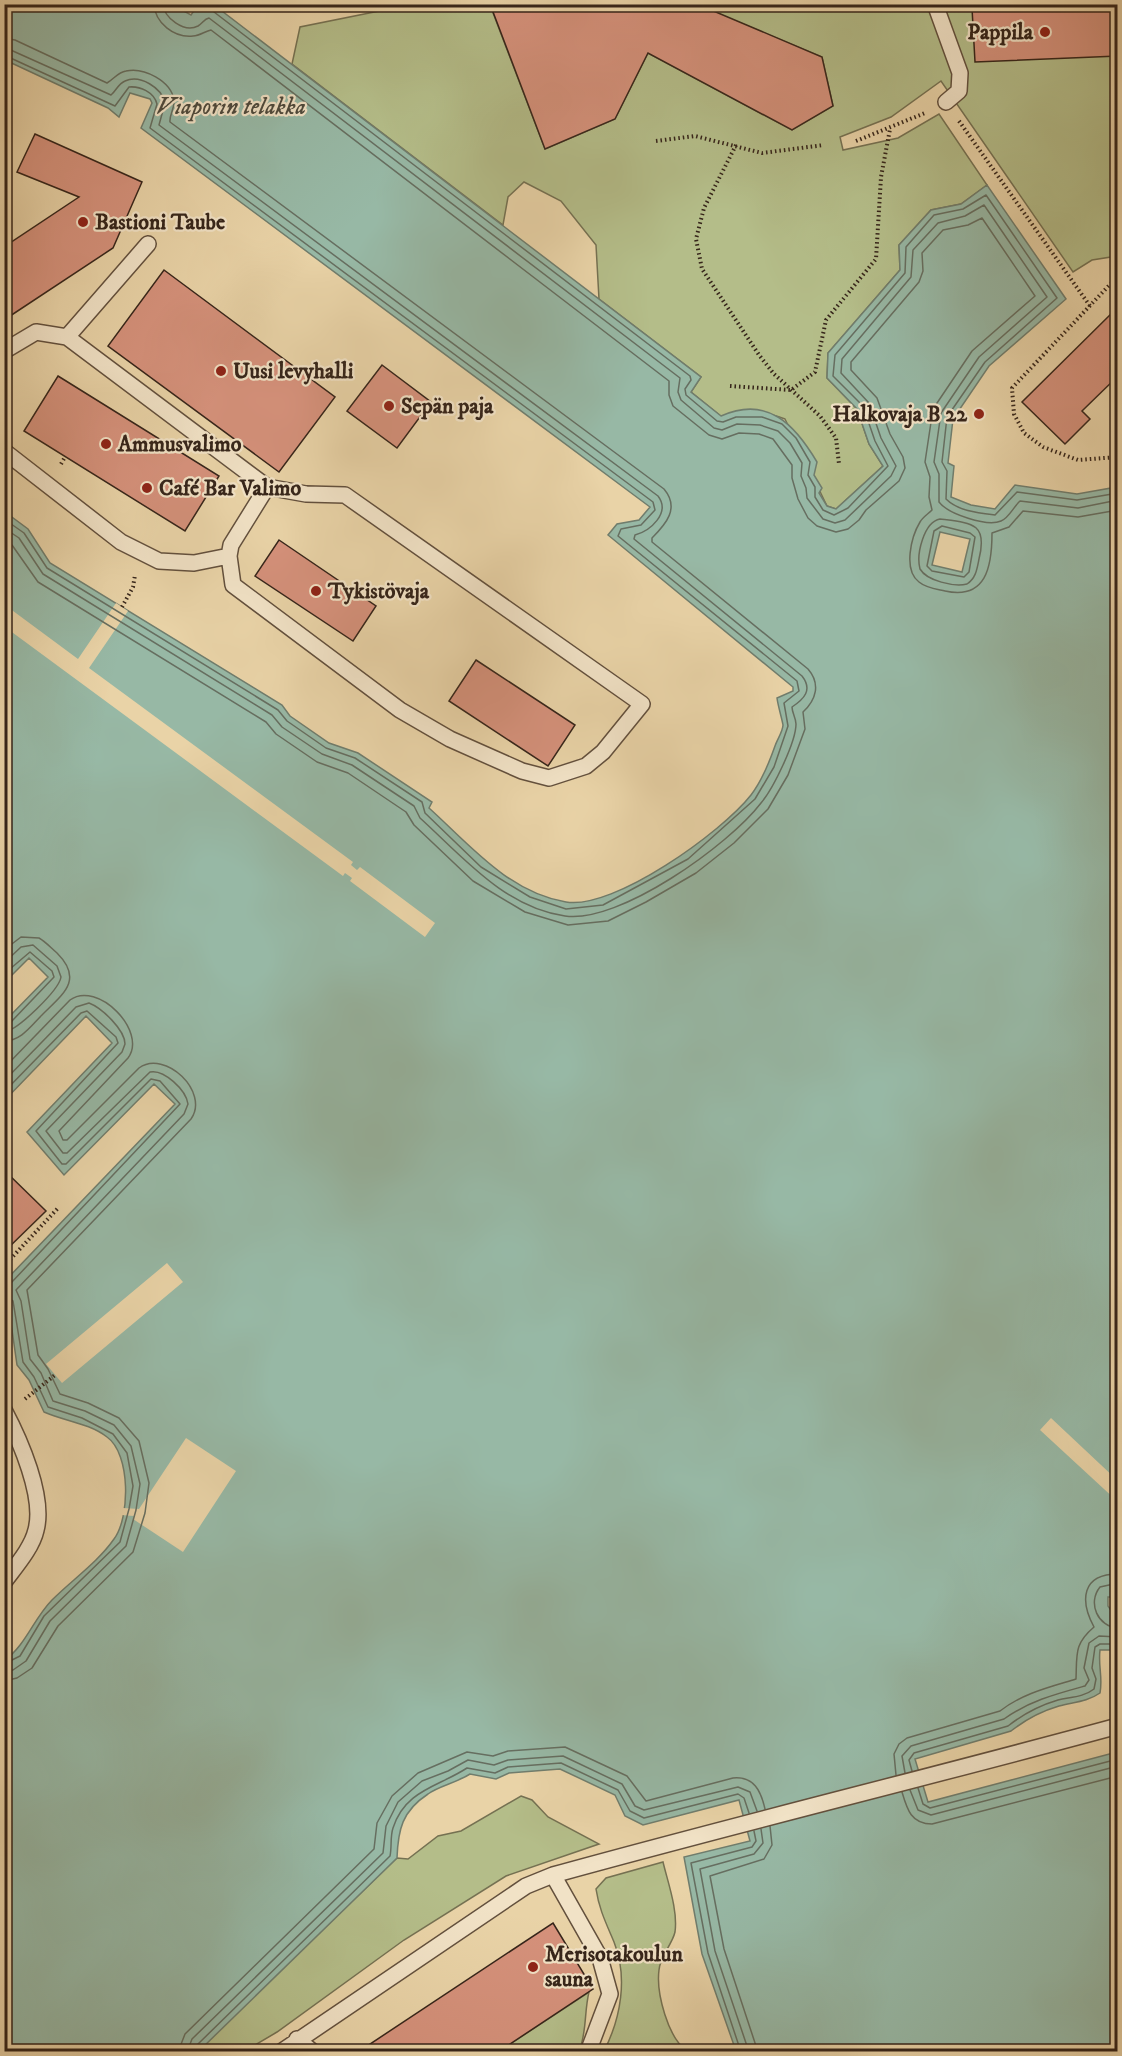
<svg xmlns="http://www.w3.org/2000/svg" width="1122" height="2056" font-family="'IM FELL DW Pica',serif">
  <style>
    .green { fill: #b4bd89; stroke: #757152; stroke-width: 1.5 }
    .water { fill: #97b8a5; stroke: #707d6d; stroke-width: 1.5; fill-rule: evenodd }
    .pier { fill: #e9d3a7 }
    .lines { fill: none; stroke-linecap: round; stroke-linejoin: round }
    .shore { stroke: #666e60; stroke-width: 1.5 }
    .building { fill: #d5917b; stroke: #36251a; stroke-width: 1.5 }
    .lane-casing { stroke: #63503d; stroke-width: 18 }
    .path { stroke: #36251a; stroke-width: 4; stroke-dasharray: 1.5 3; stroke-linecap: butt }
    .lane { stroke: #f1e2c6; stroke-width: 15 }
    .poi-dot { fill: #8f2418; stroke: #f1e2c6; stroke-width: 2 }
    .labels { text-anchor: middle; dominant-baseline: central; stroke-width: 4.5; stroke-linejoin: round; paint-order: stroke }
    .poi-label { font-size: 22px; font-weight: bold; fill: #36251a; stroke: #f1e2c6; text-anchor: start }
    .water-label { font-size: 24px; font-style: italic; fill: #4e4a3d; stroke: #f1e2c6 }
  </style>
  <rect width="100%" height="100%" fill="#e9d3a7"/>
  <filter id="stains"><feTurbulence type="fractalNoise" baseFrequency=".00333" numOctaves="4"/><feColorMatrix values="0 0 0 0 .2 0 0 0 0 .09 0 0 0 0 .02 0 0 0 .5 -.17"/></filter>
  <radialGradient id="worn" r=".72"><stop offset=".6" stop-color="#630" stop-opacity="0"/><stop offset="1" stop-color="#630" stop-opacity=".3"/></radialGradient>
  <!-- green -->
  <path class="green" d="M409 5H490L545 149 615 119 648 53 792 130 833 106 822 57 697 5H1117V256L1092 260 1073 272 941 81 891 117 840 137 843 150 898 138 939 114 987 185 961 204 931 210 899 245 900 270 828 353 827 378 857 409 869 444 883 466 836 509 827 506 785 419C763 411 743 406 722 417L691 392 701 377 599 299 596 245 561 201 524 182 508 197 503 225 292 64 300 27Z
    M521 1796 532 1800 548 1817 599 1844 506 1876 404 1940 277 2032 245 2051 196 2052 397 1858 408 1859 438 1836 461 1831Z
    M663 1862C668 1883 678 1910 675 1932 672 1945 660 1956 659 1970 656 1993 668 2038 687 2051H604C621 2018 628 1977 614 1942 606 1923 599 1909 596 1889L606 1878Z
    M589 1992C584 2012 587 2033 579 2051L498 2052Z"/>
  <!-- water -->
  <path class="water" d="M5 5H173L191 15 198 5H214L701 377 691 392 721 416C768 395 795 425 817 462L814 475 822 488 819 493 827 506 836 509 883 466 869 444 857 409 827 378 828 353 900 270 899 245 931 210 961 204 987 185 1066 299 989 366 953 419 948 463 954 466 951 497 971 505 995 509 1015 485 1077 494 1117 487 1118 1597H1108V1606L1117 1619V1650H1100C1098 1667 1103 1677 1100 1693 1087 1702 1074 1702 1059 1706 1042 1711 1025 1720 1011 1731L915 1759 928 1802 1117 1752V2051H736L702 1954 684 1857 750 1841 739 1800 643 1825 625 1816 615 1795 560 1769 509 1773 496 1779 470 1774C456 1783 439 1786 428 1794 402 1811 398 1830 397 1858L199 2051H5V1660C26 1645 34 1618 52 1600 72 1580 98 1562 114 1539 130 1518 131 1454 107 1437 89 1423 64 1421 44 1412L29 1380 17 1365 5 1281 175 1104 154 1084 64 1175 27 1132 112 1043 86 1016 5 1100V1021L48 977 29 958 5 982V512L28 529 50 563 282 705 290 716 329 743 358 753 432 802 429 808C469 844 509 893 566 902 614 910 722 832 751 795 762 781 769 763 775 746 777 740 783 731 783 725 782 719 778 706 777 698L793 691V687L608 535 617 524 639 520 650 507 141 128 152 103 150 99 130 93 119 117 108 108 5 60ZM940 532 970 539 962 572 932 565Z"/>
  <!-- pier -->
  <path class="pier" d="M116 603 128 611 89 668 353 862 351 865 357 870 360 867 435 923 425 937 350 881 352 878 345 873 343 876 5 627V605L78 659Z
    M167 1263 183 1282 62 1383 46 1364Z
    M1051 1418 1117 1480V1501L1040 1430Z
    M186 1438 236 1471 183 1552 133 1519 134 1516 121 1515 123 1508 139 1509Z"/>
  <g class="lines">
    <!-- shore -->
    <path class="shore" d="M154 4C155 23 174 38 193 36 200 36 205 31 211 30L669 381V395L673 406 709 435 722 439 739 433 759 434 773 439 792 465V478L798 499 808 518 817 526 836 532 848 529 859 520 866 510 899 481 905 468 903 457 890 434 877 398 851 370V362L919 282 923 271 922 253 943 230 968 225 982 218 1035 296 972 351 933 409 925 462 930 477 929 497 932 510C928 514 923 517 920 522 911 537 903 570 919 582 926 588 936 589 945 591 986 600 992 567 992 533L1009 527 1023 511 1078 517 1118 510
      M163 4C164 18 184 33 198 26 203 23 204 19 209 18L680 378 678 392 681 400 714 428 722 430 737 424 760 425 778 431 790 443 802 463 801 476 806 488 807 498 823 519 835 523 845 520 891 476 896 466 881 438 869 403 841 373 842 359 911 277 913 250 938 223 965 216 984 205 1047 297 979 357 941 413 934 462 939 474V502C948 514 987 527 1001 521 1009 518 1014 506 1020 501L1078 508 1118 500
      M211 4 214 12 690 376 691 380 685 389 686 395 717 421 723 422 736 417H762L782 424 796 438 810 462 808 475 815 487V497L823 510 834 515 848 508 888 466 875 441 863 406 833 376 835 355 905 273 906 247 934 215 963 209 986 195 1057 298 985 362 947 417 942 462 947 471 946 499C958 511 978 513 995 515L1017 492 1077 500 1118 493
      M4 38 15 40 107 83C114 79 118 72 126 71 144 67 171 81 174 100 175 108 169 115 170 122L664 489C680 508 666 524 652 538V542L808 669C821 684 816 700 803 712L805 729 788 775 768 809 734 843 696 873 646 902 608 921 568 925 525 912 473 881 414 825 406 812 348 773 317 762 276 734 266 722 38 582 12 545 4 539
      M4 47 111 95C116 91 118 84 125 81 140 74 162 88 165 103L159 125 658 496C671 513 650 531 635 535L634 539 802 676C813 690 804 699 792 707 792 713 796 718 796 724 796 742 773 789 761 803 729 845 619 924 565 916 505 908 462 856 420 818L414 806 352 765 322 754 282 727 272 715 43 574 19 538 4 528
      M4 55 115 106 129 87C140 86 154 92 157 104L150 128 653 502 655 510 641 525 621 529 618 536 797 681 799 691 784 703 788 726 774 767 755 799 688 859 603 905 566 909 530 897 481 867 425 813 422 802 355 758 326 748 287 721 278 710 47 568 24 533 4 519
      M940 519C972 523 988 523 979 559 977 569 976 578 967 584 954 587 927 581 920 569 916 554 924 522 940 519Z
      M942 526 970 533 975 537 969 572 964 577 932 571 927 566 934 531Z
      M4 950 21 937 39 938C46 942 51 948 57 953 84 980 63 994 42 1015 31 1026 21 1041 4 1041
      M4 963 21 947 33 945 57 966 61 977C59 990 17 1031 4 1032
      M4 974 30 952 52 971 54 977 11 1022 4 1025
      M4 1068 70 1000C97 980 148 1031 128 1058L59 1131 63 1140H67L139 1068C165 1049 210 1092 191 1119L27 1290 38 1355 48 1369 60 1394 88 1403 119 1418 139 1441 149 1483 145 1513 133 1552 58 1626 32 1668 17 1678 4 1681
      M4 1081 76 1007 89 1003C102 1008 125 1030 125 1044L122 1052 46 1131 63 1153H67L150 1072C164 1069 186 1090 188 1104L184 1114 16 1290 21 1301 30 1359 41 1373 53 1401 85 1411 114 1425 131 1446 140 1484 136 1510 126 1546 50 1621 26 1661 13 1670 4 1672
      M4 1092 81 1013 87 1011 116 1037 118 1043 36 1131 62 1164H66L151 1079 160 1081 180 1104 11 1283 4 1285
      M4 1296 13 1301 23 1362 34 1377 48 1407 82 1418 113 1434 127 1453 133 1486 129 1509 120 1542 44 1616 20 1656 4 1664
      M1118 1583 1100 1587C1087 1603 1098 1627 1118 1628
      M912 1771 909 1760 914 1753 1008 1726C1022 1715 1041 1705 1058 1700 1071 1697 1084 1697 1094 1689L1096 1679 1092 1668 1095 1647 1100 1644H1118
      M905 1773 902 1756 911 1746 1004 1719C1029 1701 1056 1694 1085 1686L1089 1680 1084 1668 1089 1643 1099 1636 1118 1637
      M896 1775 894 1754 899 1744 907 1738 1000 1711C1023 1693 1050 1687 1076 1679 1077 1654 1074 1644 1094 1627 1080 1601 1081 1574 1118 1574
      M918 1788 923 1804 930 1808 1118 1759
      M910 1790 918 1810 931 1815 1118 1766
      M902 1792C907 1809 911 1824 932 1824L1118 1776
      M178 2052 185 2034 374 1849 377 1823 392 1796 418 1773 467 1752 493 1756 508 1751 565 1747 627 1776 646 1801 733 1778C754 1776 761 1791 765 1809
      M187 2052 192 2039 383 1853 386 1826 398 1802 422 1781 448 1771 468 1760 494 1765 508 1760 563 1756 622 1784 635 1806 644 1810 738 1787 750 1792 757 1811
      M195 2052 197 2045 390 1856C392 1847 390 1837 393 1828 405 1790 438 1787 467 1768L495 1773 508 1767 561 1763 618 1790 630 1811 644 1818 738 1794 744 1798 749 1813
      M741 2052 708 1953 691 1863 752 1847 756 1841 754 1831
      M749 2052 715 1951 700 1869 754 1854 763 1843 761 1829
      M758 2052 724 1949 710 1876 764 1859 772 1845 770 1826"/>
  </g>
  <!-- building -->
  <path class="building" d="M490 4H697L822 57 833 106 792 130 648 53 615 119 545 149Z
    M1056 4H1118V56L975 62 972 8Z
    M35 134 142 182 113 248 4 320V247L79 197 17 172Z
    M164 270 335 397 279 472 108 346Z
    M1118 307V376L1082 411 1090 419 1065 444 1022 402Z
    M382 365 431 402 397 448 347 411Z
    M58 376 219 476 185 531 24 431Z
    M279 540 376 606 353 641 255 576Z
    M476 660 575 725 548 766 449 701Z
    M4 1170 46 1211 4 1252Z
    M553 1923 593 1989 498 2052H358Z"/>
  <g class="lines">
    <!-- lane casing -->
    <g class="lane-casing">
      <path id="lane" d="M935 4 960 73 959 91 946 102
        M67 337 148 244
        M4 351 36 332 67 337 267 487 306 494 345 495 642 704 603 752 586 766 549 778 522 771 450 739 400 710 233 585 229 556 231 545 267 487
        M4 451 121 542 159 561 194 563 229 556
        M4 1410C20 1440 45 1497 36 1530 32 1548 15 1567 4 1582
        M553 1875 600 1958 610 1994 588 2052
        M297 2039 313 2052
        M281 2052 526 1886 553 1875C741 1823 930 1777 1118 1726"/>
    </g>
    <!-- path -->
    <path class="path" d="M959 121 1090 306
      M656 141 695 136 762 153 824 145
      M856 141 925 113
      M736 145 704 208 696 239 702 269 759 355 774 374 820 416 836 438 839 464
      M1118 276 1012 388 1014 414 1024 433 1043 447 1078 460 1118 457
      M730 386 791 390 815 372 826 320 876 259 881 177 890 129
      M61 464 65 457
      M122 607 133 587 135 575
      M4 1266 59 1207
      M25 1399 55 1375"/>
    <!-- lane -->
    <use href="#lane" class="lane"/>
  </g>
  <!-- markers -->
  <g class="poi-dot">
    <circle cx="1045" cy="32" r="6"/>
    <circle cx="83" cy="222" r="6"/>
    <circle cx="221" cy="371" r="6"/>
    <circle cx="389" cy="406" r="6"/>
    <circle cx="979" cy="414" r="6"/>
    <circle cx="106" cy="444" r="6"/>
    <circle cx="147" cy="488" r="6"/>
    <circle cx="316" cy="591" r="6"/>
    <circle cx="533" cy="1967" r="6"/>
  </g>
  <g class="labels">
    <!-- poi labels -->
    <g class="poi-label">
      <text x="1033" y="32" text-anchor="end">Pappila</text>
      <text x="95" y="222">Bastioni Taube</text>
      <text x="233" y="371">Uusi levyhalli</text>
      <text x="401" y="406">Sepän paja</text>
      <text x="967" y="414" text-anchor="end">Halkovaja B 22</text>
      <text x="118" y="444">Ammusvalimo</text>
      <text x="159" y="488">Café Bar Valimo</text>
      <text x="328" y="591">Tykistövaja</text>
      <text x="545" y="1954">Merisotakoulun<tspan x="545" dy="25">sauna</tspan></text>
    </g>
    <!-- water labels -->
    <g class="water-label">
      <text x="231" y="107">Viaporin telakka</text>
    </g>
  </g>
  <!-- margin -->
  <rect width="1122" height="2056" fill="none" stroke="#e9d3a7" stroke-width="24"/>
  <rect x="6" y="6" width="1110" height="2044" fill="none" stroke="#36251a" stroke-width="3"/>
  <rect x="12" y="12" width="1098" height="2032" fill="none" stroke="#36251a" stroke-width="1.5"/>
  <rect width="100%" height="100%" filter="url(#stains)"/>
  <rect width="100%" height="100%" fill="url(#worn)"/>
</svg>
